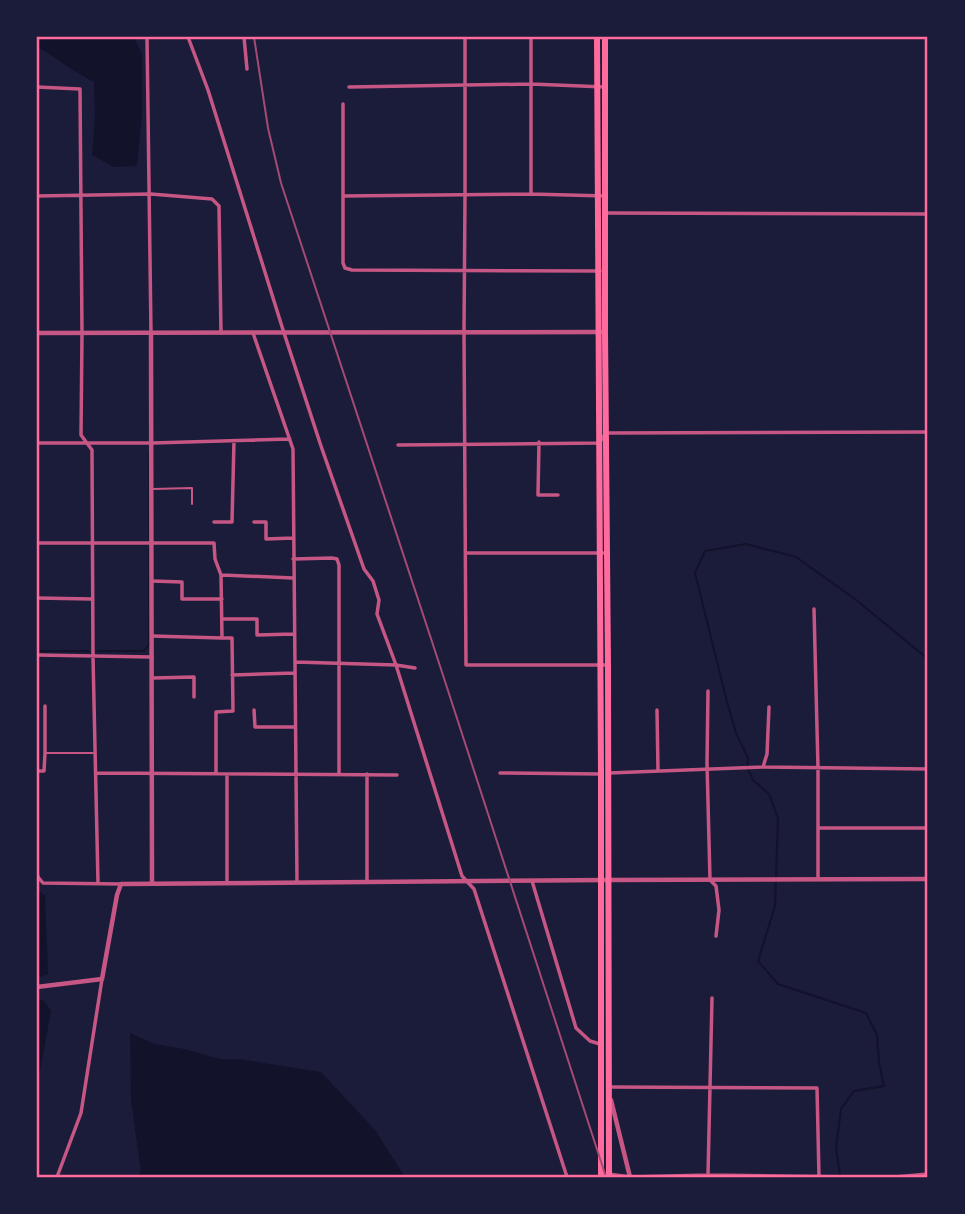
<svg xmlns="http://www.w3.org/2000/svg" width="965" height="1214" font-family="'PT Sans Narrow',sans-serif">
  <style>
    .water { fill: #12122b }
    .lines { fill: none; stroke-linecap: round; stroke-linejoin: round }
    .stream { stroke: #12122b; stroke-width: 2 }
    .service { stroke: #c65784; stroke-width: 2 }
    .minor { stroke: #c65784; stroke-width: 3.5 }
    .tertiary { stroke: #c65784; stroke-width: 4.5 }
    .primary { stroke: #ff6b9d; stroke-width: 6 }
    .rail { stroke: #a44b75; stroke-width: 2 }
    .neatline { fill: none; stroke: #ff6b9d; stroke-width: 2.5 }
  </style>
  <rect width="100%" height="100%" fill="#1b1b3a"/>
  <!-- water -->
  <path class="water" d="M37 37H134L142 54V113L137 166 114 167 92 155 95 117 94 82 71 69 51 55 37 47Z
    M37 889 45 896 48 974 37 978Z
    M37 1000H43L51 1011 37 1087Z
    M130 1033 154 1044 184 1049 220 1059H239L321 1072 375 1130 405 1177H136L141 1172 131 1100Z"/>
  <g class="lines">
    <!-- stream -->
    <path class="stream" d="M149 454V539
      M37 651H88
      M98 651H144L149 645V549
      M840 1176 836 1148 841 1109 854 1091 884 1086 879 1063 877 1035 866 1013 778 984 758 961 775 906 778 818 769 794 753 780 747 767 748 758 736 733 726 698 695 573 705 551 746 544 796 557 855 599 928 659"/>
    <!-- service -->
    <path class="service" d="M153 489 192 488V504
      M46 753H93"/>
    <!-- minor -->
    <path class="minor" d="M147 37 151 333
      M188 37 208 90 284 333 321 446 364 569 373 581 379 600 377 614 396 665 462 876 474 889 567 1177
      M244 37 247 69
      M465 37V195L464 332 466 665H608
      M37 87 80 89 82 333 81 435 92 450 93 657 98 883
      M349 87 531 84 605 87
      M343 104V263L345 268 352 270 600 271
      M531 194V37
      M37 196 151 194 212 199 219 206 221 333
      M343 196 531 194 605 196
      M605 213 928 214
      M253 333 293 449 297 882
      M539 442 538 495H558
      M37 443H152L290 439
      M398 445 599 443 606 433 928 432
      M214 522H232L234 441
      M254 522H266V539L293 538
      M37 543H214L215 559 221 575 222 638H232L233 711 216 712V774
      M466 553H607
      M293 559 332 558 337 559 339 565V774
      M222 575 293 578
      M152 581 182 582V599H222
      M37 598 92 599
      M814 609 818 768V879
      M222 619H257V635L294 634
      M152 636 222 638
      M37 655 152 657
      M295 662 396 665 415 668
      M232 675 294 673
      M153 678 194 677V697
      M708 691 707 763 710 880 716 886 719 910 716 936
      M254 710 255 727H295
      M657 710 658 771
      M763 767 767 754 769 707
      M37 771H44L45 753V706
      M96 773 397 775
      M500 773 601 774
      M609 773 763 767 928 769
      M227 774V883
      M367 774V882
      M819 828H928
      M37 873 38 877 43 883 121 884
      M532 881 576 1028 590 1041 600 1044
      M608 1087 817 1088 819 1177
      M608 1174 630 1177 708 1175 851 1177
      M708 1175 712 998
      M57 1177 81 1113 102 979
      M895 1177 928 1174"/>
    <!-- tertiary -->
    <path class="tertiary" d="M37 333 600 332
      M151 333 152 883
      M37 987 102 979 117 895 121 884 607 880 928 879
      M611 1100 630 1177"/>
    <!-- primary -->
    <path class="primary" d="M597 37 601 774V1177
      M605 37V332L608 665 609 1177"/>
    <!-- rail -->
    <path class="rail" d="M254 37 268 128 281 183 440 666 606 1177"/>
  </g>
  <!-- border -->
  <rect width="965" height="1214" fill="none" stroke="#1b1b3a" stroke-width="77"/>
  <rect x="38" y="38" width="888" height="1138" class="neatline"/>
</svg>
